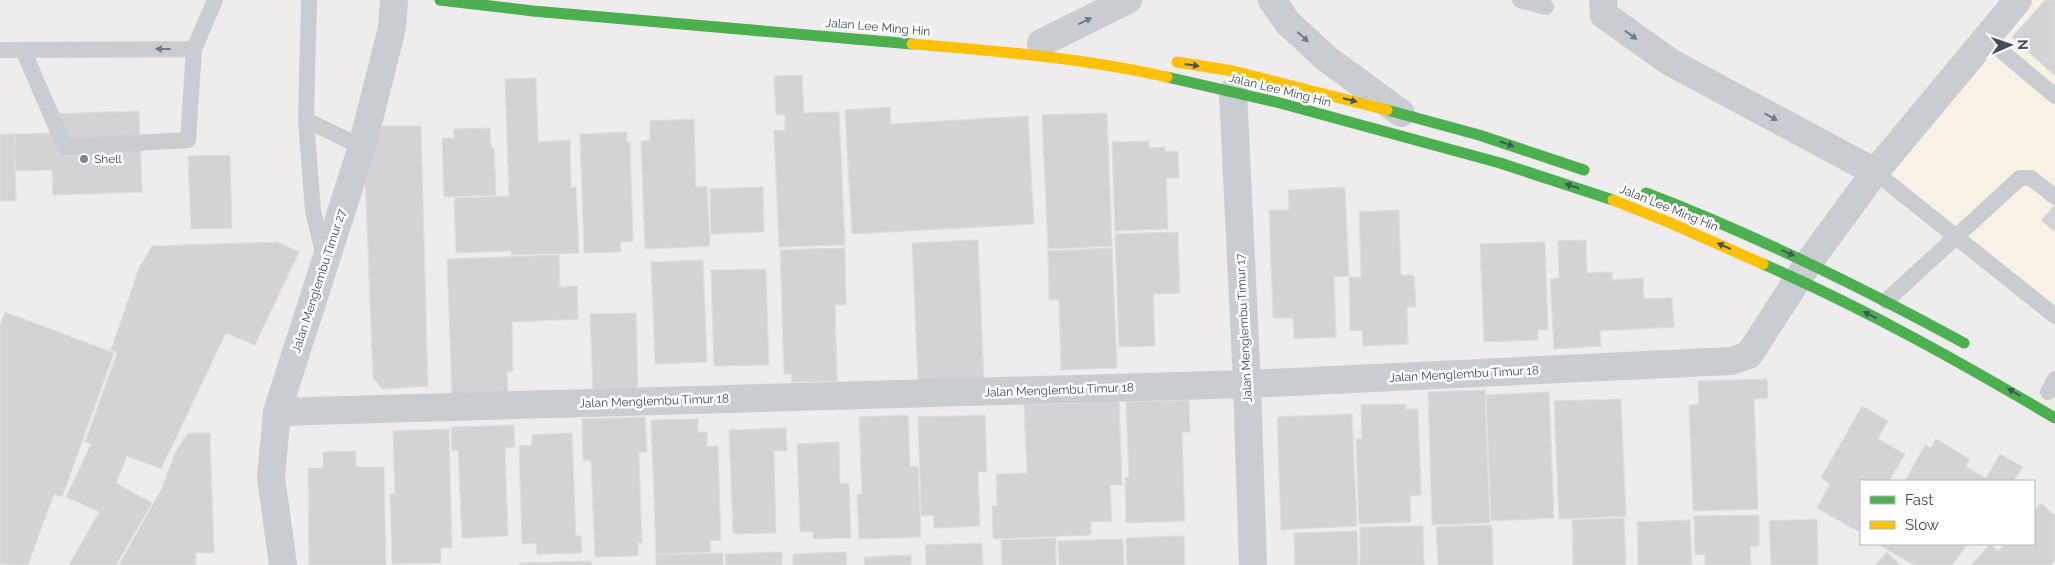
<svg xmlns="http://www.w3.org/2000/svg" width="2055" height="565" font-family="Raleway,sans-serif">
  <style>
    .commercial { fill: #f7f2e5 }
    .building { fill: #d3d3d5; stroke: #dededf }
    .lines { fill: none; stroke-linecap: round; stroke-linejoin: round }
    .lane { stroke: #c9cdd1; stroke-width: 16 }
    .street { stroke: #c9cdd1; stroke-width: 28 }
    .fast { stroke: #4caf50; stroke-width: 11 }
    .slow { stroke: #ffc107; stroke-width: 11 }
    .oneway { fill: #717a84 }
    .oneway2 { fill: #43575a }
    .poi-dot { fill: #7e858e; stroke: #fff; stroke-width: 2 }
    .labels { text-anchor: middle; dominant-baseline: central; stroke-width: 5; stroke-linejoin: round; paint-order: stroke }
    .street-label { font-size: 12px; fill: #424d5b; stroke: #fff }
    .poi-label { font-size: 12px; fill: #424d5b; stroke: #fff; text-anchor: start }
  </style>
  <rect width="100%" height="100%" fill="#eeecec"/>
  <!-- commercial -->
  <path class="commercial" d="M2024 0H2055V321L1878 169Z"/>
  <!-- building -->
  <path class="building" d="M2045 0H2055V76L2012 37Z
    M802 75 804 113 839 112 845 245 779 247 774 131 785 130V115H776L774 76Z
    M536 78 538 142 570 140 571 188 576 187 579 253 511 255V251L456 253 454 198 509 196 505 79Z
    M890 107 891 124 1028 116 1034 224 852 234 845 110Z
    M139 111 142 192 53 195 52 170 15 171 14 134 51 133 50 114Z
    M1107 113 1112 246 1048 249 1042 115Z
    M694 119 696 187 707 186 710 246 645 249 641 141 650 140V121Z
    M383 126H421L428 386 383 389 373 378 364 150Z
    M490 128 491 148H494L496 195 444 197 442 138H454V129Z
    M627 132V142H630L633 241 620 242 621 252 584 253 580 134Z
    M14 134 16 201H0V135Z
    M1149 141V148L1165 147V152L1178 151 1179 178H1166L1168 229 1115 231 1112 142Z
    M230 155 232 228 191 229 188 156Z
    M763 187 764 232 711 234 710 189Z
    M1345 187 1349 276 1334 277 1336 337 1294 339 1293 318H1273L1269 210H1289L1288 190Z
    M2055 205V232L2041 220Z
    M1399 210 1401 275H1414L1416 307H1407L1408 344 1363 346 1362 330 1350 331 1349 277H1361L1359 212Z
    M1178 232 1180 293 1153 294 1155 346 1119 347 1115 234Z
    M978 240 984 379 918 382 912 243Z
    M1586 240 1587 273 1612 272V280L1643 278 1644 299 1672 298 1674 327 1600 331 1601 346 1554 349 1550 279 1559 278 1558 241Z
    M277 242 299 252 255 345 226 333 161 469 127 456 116 483 152 503 116 565H69L99 512 66 497 91 444 85 442 117 353 111 350 139 268 152 246Z
    M1545 242 1548 330H1538V340L1484 342 1480 244Z
    M845 248 846 305H835L837 381 792 382 791 374H784L780 250Z
    M1112 248 1117 368 1061 370 1059 300H1049L1048 251Z
    M559 255 560 287 577 286 578 319 512 322 513 371 507 372 508 393 452 395 447 259Z
    M703 260 707 362 655 364 651 262Z
    M766 269 769 365 714 366 711 270Z
    M5 312 114 353 62 497 54 494 28 565 0 564V325Z
    M636 313 638 389 593 390 590 314Z
    M1767 379 1768 398 1754 399 1758 509 1693 511 1689 405 1699 404 1698 381Z
    M1485 390 1490 523 1432 525 1428 392Z
    M1549 392 1554 518 1491 521 1486 395Z
    M1621 399 1626 516 1559 519 1554 401Z
    M1189 400 1190 432H1182L1185 521 1126 523 1125 477H1129L1126 402Z
    M1119 401 1122 485H1110L1112 521 1091 522V535L993 539 992 506H997L996 474 1027 473 1024 405Z
    M1406 404V409H1418L1421 495 1410 496 1411 522 1359 524 1356 439H1362L1361 405Z
    M1862 406 1888 421 1878 439 1905 454 1889 481H1861V533L1817 508 1830 484 1821 478Z
    M1352 414 1357 526 1281 530 1277 417Z
    M908 415 910 467 918 466 921 537 859 539 857 494H862L859 417Z
    M985 415 987 472H978L980 526 934 528 933 515 921 516 918 417Z
    M645 417 647 452 639 453 642 543H638V556L595 557 591 461H583L582 419Z
    M698 419V432H707V446H718L721 540 710 541 711 552 656 554 651 420Z
    M514 425 515 447 505 448 508 536 462 538 458 450 452 451 451 427Z
    M786 428 787 451H774L776 533 733 534 729 430Z
    M449 429 452 548H441V563L392 564 390 494H395L393 431Z
    M188 433H210L214 553H196V565H119L162 488 175 453Z
    M572 433 576 536H581L582 553 537 554 536 543 522 544 519 446 532 445V435Z
    M1936 439 1970 459 1966 467 1986 478 2000 454 2023 467 2013 481H1905L1925 445 1931 448Z
    M839 442 840 484 849 483 851 538 813 539V531L800 532 797 444Z
    M356 451V467H384L386 565H309L308 468H323V452Z
    M2041 503 2055 516V560L2051 565H1971L1990 544 1998 551 2004 544H2034V511Z
    M1759 515V546H1750L1751 565H1705V554L1695 555 1694 516Z
    M1624 518 1626 565H1573L1572 520Z
    M1817 519 1818 565H1771L1769 521Z
    M1690 520 1692 565H1638L1637 522Z
    M1492 525 1493 565H1438L1436 527Z
    M1423 526 1424 565H1360V527Z
    M1357 531 1358 565H1295L1294 533Z
    M1184 536 1185 565H1127L1126 538Z
    M1056 538V565H1002L1001 540Z
    M1123 539 1124 565H1059L1058 541Z
    M982 543 983 565H926L925 545Z
    M1877 544H1968L1952 565H1914Z
    M782 552V565H726L725 554Z
    M846 552 847 565H793V554Z
    M1887 552 1900 565H1875Z
    M723 553V565H656V555Z
    M911 555V565H865L864 557Z
    M591 561 592 565H519V563Z"/>
  <g class="lines">
    <!-- lane -->
    <path class="lane" d="M309 0 306 120 313 211 324 256
      M1520 0 1546 7
      M1986 38 2055 96
      M0 50 194 49 215 0
      M23 50 65 147 188 140 194 49
      M306 120 362 147
      M1875 172 2055 316
      M1886 301 2020 178H2031L2055 197
      M2048 392 2055 379"/>
    <!-- street -->
    <path class="street" d="M1272 0 1288 23 1327 59 1401 113
      M1603 0 1604 15 1670 62 1875 172
      M1041 43 1128 0
      M1233 92 1247 384 1253 565
      M277 412 1247 384 1731 361 1749 355 1809 262 1875 172 2018 0
      M283 565 271 477 277 412 362 147 392 28 394 0"/>
    <!-- fast -->
    <path class="fast" d="M440 0 533 11 912 44
      M1167 77 1280 103 1500 163 1613 200
      M1387 110 1479 135 1584 170
      M1646 193C1756 235 1861 287 1964 343
      M1763 264C1864 308 1960 362 2055 418"/>
    <!-- slow -->
    <path class="slow" d="M912 44C997 51 1083 58 1167 77
      M1177 62 1233 71 1387 110
      M1613 200 1668 222 1763 264"/>
  </g>
  <!-- one-way arrows -->
  <defs><path id="oneway-solid" d="M-6-.8H1V-3.2L6.5 0L1 3.2V.8H-6Z" transform="scale(1.25)"/></defs>
  <g class="oneway">
    <use href="#oneway-solid" transform="translate(1085 21) rotate(-26)"/>
    <use href="#oneway-solid" transform="translate(1631 35) rotate(36)"/>
    <use href="#oneway-solid" transform="translate(1303 37) rotate(43)"/>
    <use href="#oneway-solid" transform="translate(163 49) rotate(180)"/>
    <use href="#oneway-solid" transform="translate(1771 117) rotate(28)"/>
  </g>
  <g class="oneway2">
    <use href="#oneway-solid" transform="translate(1192 65) rotate(8)"/>
    <use href="#oneway-solid" transform="translate(1350 100) rotate(14)"/>
    <use href="#oneway-solid" transform="translate(1507 144) rotate(19)"/>
    <use href="#oneway-solid" transform="translate(1572 186) rotate(-162)"/>
    <use href="#oneway-solid" transform="translate(1724 246) rotate(-156)"/>
    <use href="#oneway-solid" transform="translate(1788 253) rotate(24)"/>
    <use href="#oneway-solid" transform="translate(1870 315) rotate(-153)"/>
    <use href="#oneway-solid" transform="translate(2014 392) rotate(-150)"/>
  </g>
  <!-- markers -->
  <circle class="poi-dot" cx="84" cy="159" r="5"/>
  <g class="labels">
    <!-- street labels -->
    <g class="street-label">
      <text transform="translate(878 27) rotate(5)">Jalan Lee Ming Hin</text>
      <text transform="translate(1280 90) rotate(14)">Jalan Lee Ming Hin</text>
      <text transform="translate(1669 208) rotate(22)">Jalan Lee Ming Hin</text>
      <text transform="translate(319 281) rotate(-72)">Jalan Menglembu Timur 27</text>
      <text transform="translate(1244 328) rotate(-93)">Jalan Menglembu Timur 17</text>
      <text transform="translate(1464 374) rotate(-3)">Jalan Menglembu Timur 18</text>
      <text transform="translate(1059 390) rotate(-2)">Jalan Menglembu Timur 18</text>
      <text transform="translate(654 401) rotate(-2)">Jalan Menglembu Timur 18</text>
    </g>
    <!-- poi labels -->
    <g class="poi-label">
      <text x="94" y="159">Shell</text>
    </g>
  </g>
  <!-- legend -->
  <rect x="1860" y="480" width="175" height="65" fill="#ffffff" stroke="#b3b8bd"/>
  <rect x="1870" y="496" width="25" height="8" fill="#4caf50" stroke="#b3b8bd"/>
  <text x="1905" y="505" font-size="15" fill="#424d5b">Fast</text>
  <rect x="1870" y="521" width="25" height="8" fill="#ffc107" stroke="#b3b8bd"/>
  <text x="1905" y="530" font-size="15" fill="#424d5b">Slow</text>
  <!-- north arrow -->
  <g transform="translate(2010 45) rotate(88)" stroke="#ffffff" stroke-width="4" paint-order="stroke">
  <path d="M0-4L9 19L0 12L-9 19Z" fill="#424d5b"/>
  <text y="-8" font-size="14" font-weight="bold" text-anchor="middle" fill="#424d5b">N</text>
  </g>
</svg>
